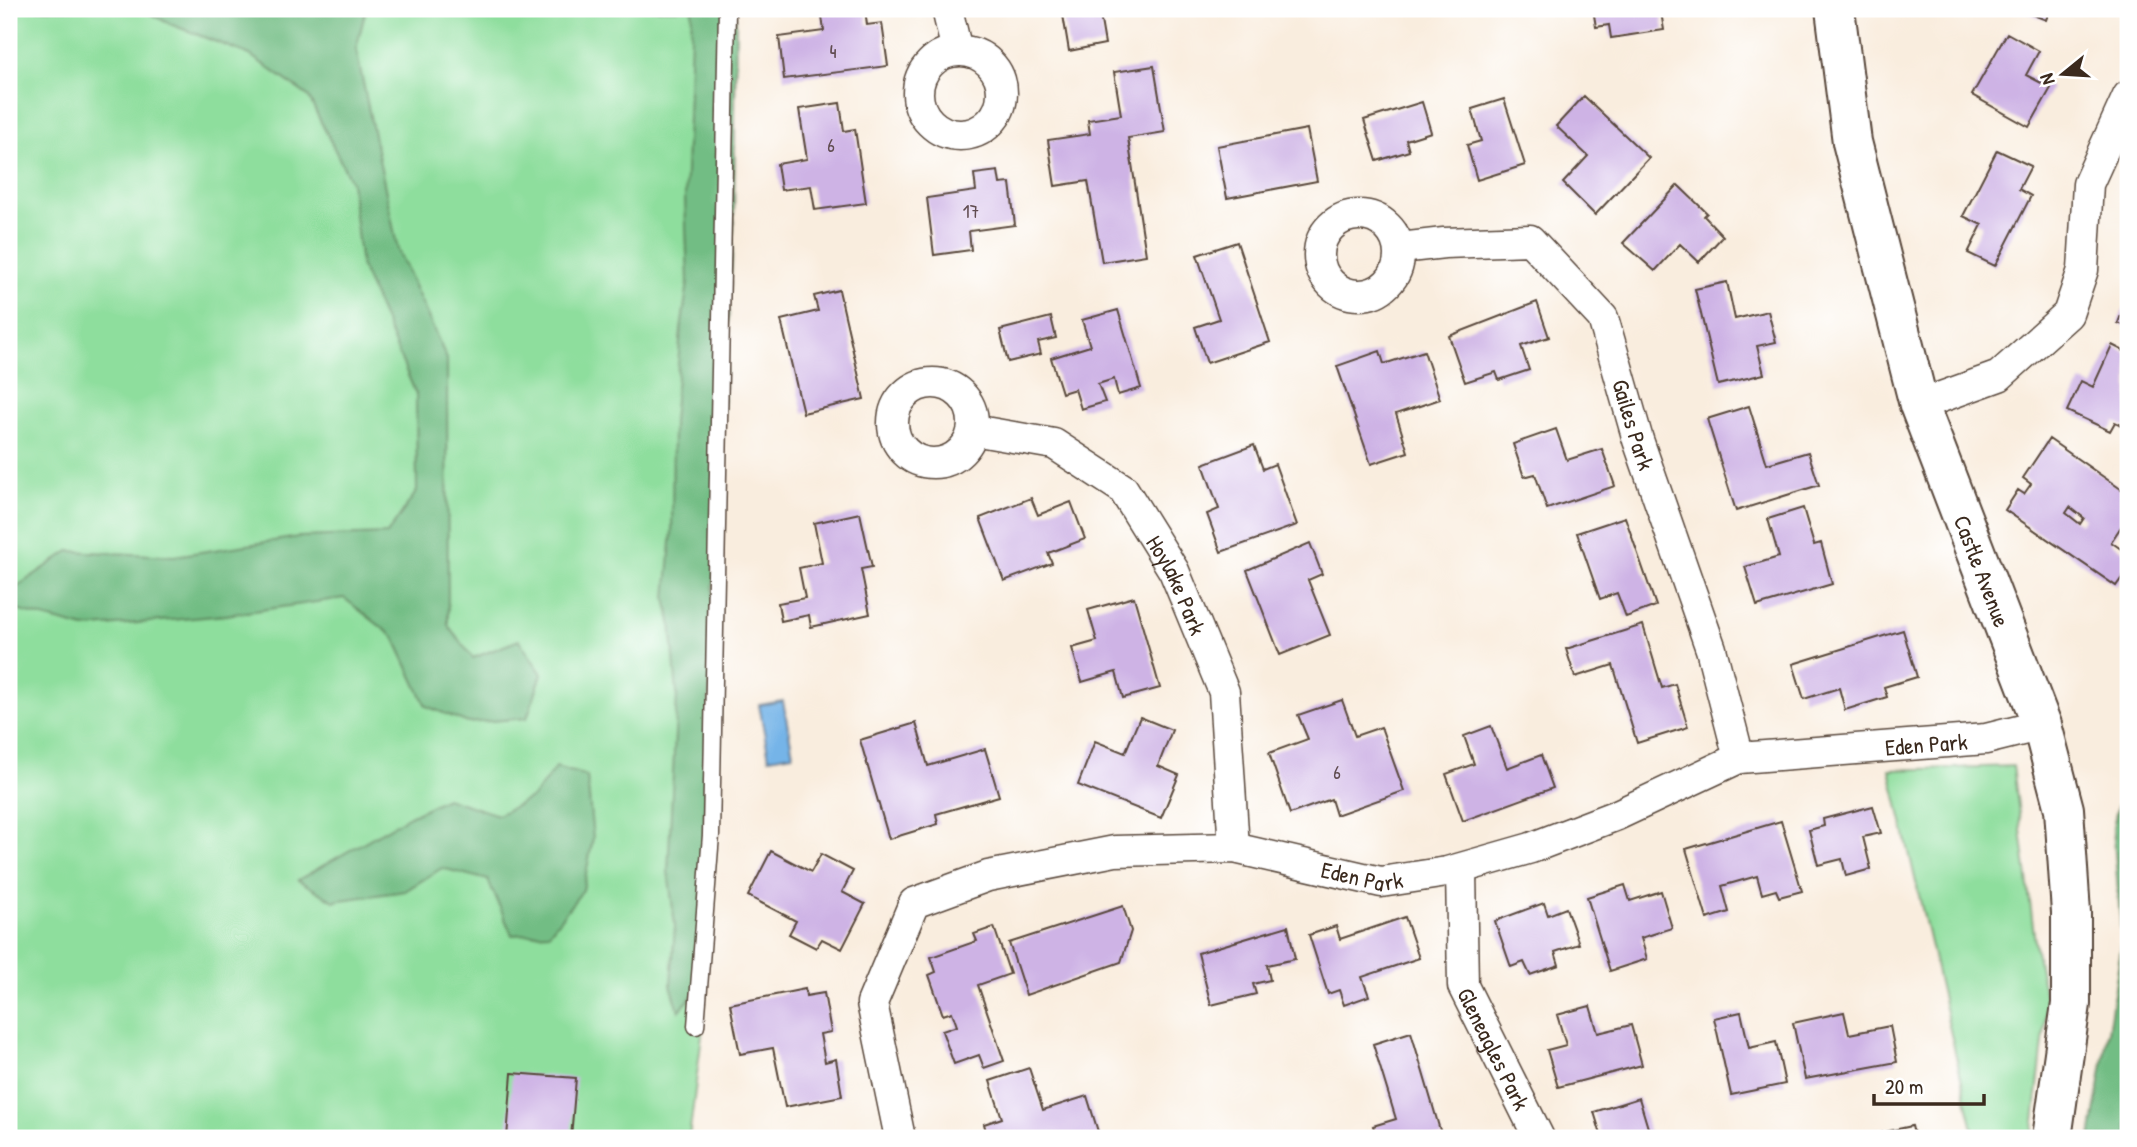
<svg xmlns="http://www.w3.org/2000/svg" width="2137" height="1147" font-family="'Patrick Hand',sans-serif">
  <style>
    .green { fill: #8ede9d; stroke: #64845e; stroke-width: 2 }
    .forest { fill: #72bd84; stroke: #567451; stroke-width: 2 }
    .water { fill: #74b4e8; stroke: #586f83; stroke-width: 2 }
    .building { fill: #ceb3e5; fill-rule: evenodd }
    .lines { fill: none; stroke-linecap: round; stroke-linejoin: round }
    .service-casing { stroke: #58473b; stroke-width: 19 }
    .minor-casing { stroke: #58473b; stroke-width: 33 }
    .tertiary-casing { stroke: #58473b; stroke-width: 42 }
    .service { stroke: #fff; stroke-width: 16 }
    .minor { stroke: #fff; stroke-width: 30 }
    .tertiary { stroke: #fff; stroke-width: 38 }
    .labels { text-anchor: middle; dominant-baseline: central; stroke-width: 6; stroke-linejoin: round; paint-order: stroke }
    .number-label { font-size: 19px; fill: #604c50 }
    .street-label { font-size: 23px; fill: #3b2a1e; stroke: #fff }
  </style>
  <rect width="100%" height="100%" fill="#fff"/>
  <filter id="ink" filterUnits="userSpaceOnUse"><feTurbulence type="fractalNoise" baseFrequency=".0143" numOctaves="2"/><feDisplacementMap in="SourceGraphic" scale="14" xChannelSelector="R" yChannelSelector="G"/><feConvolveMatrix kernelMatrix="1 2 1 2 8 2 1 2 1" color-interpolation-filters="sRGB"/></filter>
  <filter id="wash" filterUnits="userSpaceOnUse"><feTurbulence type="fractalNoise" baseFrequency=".00686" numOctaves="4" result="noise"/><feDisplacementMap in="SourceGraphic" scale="28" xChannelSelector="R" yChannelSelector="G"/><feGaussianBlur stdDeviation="1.57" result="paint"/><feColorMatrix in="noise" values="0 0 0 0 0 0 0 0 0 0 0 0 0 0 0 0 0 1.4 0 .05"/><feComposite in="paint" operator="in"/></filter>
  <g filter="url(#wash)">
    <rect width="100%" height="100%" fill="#f9edde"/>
    <!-- green -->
    <path class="green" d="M9 9H721L703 1027 689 1138H9Z
      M2013 766 2036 950 2047 1007 2032 1138H1975L1890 770Z"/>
    <!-- forest -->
    <path class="forest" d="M141 9H366L356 49 398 250 447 359 448 625 473 658 519 640 542 674 527 718 468 723 426 706 394 637 344 598 226 615 84 628 9 608V592L69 551 174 556 299 537 387 534 417 491 416 394 361 266 351 182 308 96 250 55 170 24Z
      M692 9H736L734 222 713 595 698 990 679 1011 671 985 675 925 668 871 677 694 671 622 666 598 672 531 673 422 681 330 688 282 685 198Z
      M2128 759V1138H2091L2122 943 2113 827Z
      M556 767 587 776 593 838 583 890 549 933 512 935 488 880 442 868 405 891 334 901 298 880 410 816 446 798 498 815 533 797Z"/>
    <!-- water -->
    <path class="water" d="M783 701 793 754 769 758 759 705Z"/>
    <g id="blocks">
      <!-- building -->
      <path class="building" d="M821 9H865L867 25 882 23 888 66 784 79 779 37 824 31Z
        M1062 9H1099L1105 44 1069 51Z
        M1593 9H1675V10L1661 12 1664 30 1611 38 1609 25 1596 27Z
        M2018 9H2050L2046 20Z
        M2007 33 2039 51 2026 75 2051 88 2029 127 1972 95Z
        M1154 66 1165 132 1128 138 1146 255 1102 262 1088 181 1055 186 1048 140 1090 134 1088 120 1121 115 1114 72Z
        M1584 96 1649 158 1595 215 1563 183 1588 156 1556 126Z
        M1504 99 1525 165 1477 180 1467 145 1481 141 1472 109Z
        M1422 102 1431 132 1406 140 1409 151 1377 161 1364 120Z
        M840 103 844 131 855 129 866 203 815 210 811 186 781 190 777 164 807 159 799 109Z
        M1307 129 1317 181 1227 198 1217 146Z
        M1997 150 2031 166 2019 189 2031 196 1995 266 1968 253 1982 225 1963 216Z
        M998 171 1000 184 1010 183 1015 225 969 231 971 250 934 255 927 198 976 191 974 174Z
        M1678 185 1707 213 1704 216 1723 236 1699 262 1680 244 1655 271 1623 243Z
        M1237 242 1270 342 1207 363 1195 327 1219 319 1197 255Z
        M1727 282 1735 319 1768 311 1776 342 1757 346 1764 374 1718 385 1695 289Z
        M839 290 864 399 803 413 781 320 818 311 814 296Z
        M2128 297V327L2118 323Z
        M1537 302 1549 337 1521 346 1529 370 1499 380 1496 372 1465 382 1449 336Z
        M1118 310 1141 388 1118 395 1114 379 1098 384 1105 402 1081 409 1075 389 1062 393 1051 358 1090 346 1082 320Z
        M1051 317 1056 338 1038 342 1041 354 1008 362 1000 330Z
        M2112 345 2128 353V428L2115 422 2110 431 2067 411 2081 381 2093 387Z
        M1380 351 1384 364 1424 351 1440 399 1396 414 1408 452 1371 464 1337 366Z
        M1749 406 1767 464 1808 452 1819 485 1736 511 1707 419Z
        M1556 429 1567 460 1602 449 1615 486 1547 509 1535 474 1524 477 1513 444Z
        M2049 439 2128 494V516L2111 542 2128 554V569L2116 586 2005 510 2018 490 2024 494 2031 484 2023 478ZM2070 507 2084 518 2080 524 2066 513Z
        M1254 445 1263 469 1275 464 1297 525 1221 552 1207 514 1219 509 1203 464Z
        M1031 498 1038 515 1071 502 1085 539 1048 553 1052 563 1004 581 980 518Z
        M1803 508 1814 545 1821 543 1832 584 1757 606 1745 567 1779 557 1768 519Z
        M860 513 872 567 861 569 870 614 811 627 809 615 781 621 778 603 805 598 799 568 822 563 814 523Z
        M1625 517 1656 606 1626 617 1617 593 1600 599 1577 533Z
        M1310 543 1322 574 1308 580 1330 635 1280 655 1247 570Z
        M1134 597 1160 688 1123 698 1116 672 1082 682 1072 648 1097 641 1088 610Z
        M1643 625 1662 688 1675 684 1688 727 1637 743 1613 665 1575 677 1566 649Z
        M1903 630 1917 677 1884 687 1887 697 1845 710 1839 688 1804 699 1793 664Z
        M1342 700 1355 736 1381 727 1404 791 1336 815 1331 799 1290 814 1269 753 1308 739 1298 715Z
        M1140 717 1172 730 1158 766 1179 775 1161 818 1078 785 1095 741 1125 753Z
        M916 723 928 766 985 749 999 796 936 814 938 824 889 839 860 740Z
        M1491 726 1507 768 1541 755 1553 788 1463 821 1446 774 1474 764 1464 736Z
        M1873 806 1881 833 1863 837 1871 869 1846 876 1842 859 1818 865 1809 830 1824 826 1823 819Z
        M1781 821 1802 891 1779 897 1776 890 1762 894 1757 876 1722 886 1729 912 1707 919 1686 849Z
        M771 851 811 872 821 854 853 871 842 892 865 904 842 949 822 939 816 948 789 934 796 921 748 896Z
        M1625 885 1630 901 1661 891 1672 928 1641 938 1647 959 1610 971 1587 897Z
        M1544 903 1548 915 1566 908 1579 944 1555 952 1559 965 1530 975 1524 962 1511 967 1495 921Z
        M1123 906 1131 931 1121 962 1026 995 1009 943Z
        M1405 917 1419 958 1362 977 1369 996 1344 1005 1339 990 1328 994 1309 935 1336 926 1340 939Z
        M1288 926 1295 959 1267 965 1270 980 1253 984 1256 994 1211 1005 1198 953Z
        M994 927 1010 974 978 985 1004 1061 984 1068 979 1055 954 1064 942 1031 957 1026 952 1012 943 1015 929 975 936 972 931 957 977 941 974 934Z
        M805 989 806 996 824 993 831 1032 820 1034 825 1062 836 1059 842 1096 785 1107 773 1048 740 1054 730 1004Z
        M1590 1006 1598 1033 1631 1025 1642 1065 1558 1087 1547 1050 1566 1045 1557 1015Z
        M1741 1012 1749 1048 1776 1042 1785 1084 1731 1095 1714 1018Z
        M1844 1012 1849 1034 1890 1026 1897 1062 1805 1079 1793 1023Z
        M1411 1032 1442 1137 1377 1138 1373 1126 1396 1119 1373 1044Z
        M1029 1068 1043 1110 1087 1096 1100 1138H988L984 1124 1002 1118 990 1081Z
        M512 1073 576 1078 571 1138H507Z
        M1639 1098 1651 1138H1602L1594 1112Z
        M1912 1126 1915 1138H1861V1137Z"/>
    </g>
  </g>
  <g filter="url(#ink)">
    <use href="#blocks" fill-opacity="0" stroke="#58473b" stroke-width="2"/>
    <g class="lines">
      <!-- service casing -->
      <g class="service-casing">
        <path id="service" d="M696 1026 711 835 727 9"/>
      </g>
      <!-- minor casing -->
      <g class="minor-casing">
        <g id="minor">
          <path d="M947 9 957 51"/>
          <circle cx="960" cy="93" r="42"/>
          <circle cx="1359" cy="255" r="40"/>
          <path id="s1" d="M1400 248 1444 243 1530 240 1603 318 1638 440 1711 649 1739 758"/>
          <circle cx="933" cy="423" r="40"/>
          <path d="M1919 405 1999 376 2068 314 2083 270 2088 184 2128 96"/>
          <path id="s2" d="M973 430 1054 444 1123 489 1174 571 1224 692 1234 848"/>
          <path id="s3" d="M1461 870 1463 986 1539 1138"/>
          <path id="s4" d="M900 1138 872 1003 914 903 988 876 1115 851 1234 848 1381 882 1447 872 1531 848 1617 815 1739 758 1986 739 2042 725"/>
        </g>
      </g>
      <!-- tertiary casing -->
      <g class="tertiary-casing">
        <g id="tertiary">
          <path id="s5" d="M1835 9 1852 142 1919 405 2042 725 2064 809 2071 913V1004L2052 1138"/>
        </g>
      </g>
      <!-- service -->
      <use href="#service" class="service"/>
      <!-- minor -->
      <use href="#minor" class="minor"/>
      <!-- tertiary -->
      <use href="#tertiary" class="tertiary"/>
    </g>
  </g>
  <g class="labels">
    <!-- number labels -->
    <g class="number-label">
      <text x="833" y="51">4</text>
      <text x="831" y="145">6</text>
      <text x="971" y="211">17</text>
      <text x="1337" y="772">6</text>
    </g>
    <!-- street labels -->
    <g class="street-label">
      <text stroke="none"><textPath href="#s1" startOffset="348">Gailes Park</textPath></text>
      <text stroke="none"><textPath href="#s5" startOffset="583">Castle Avenue</textPath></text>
      <text stroke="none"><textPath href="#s2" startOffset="275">Hoylake Park</textPath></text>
      <text stroke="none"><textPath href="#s4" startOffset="1293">Eden Park</textPath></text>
      <text stroke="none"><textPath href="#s4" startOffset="705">Eden Park</textPath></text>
      <text stroke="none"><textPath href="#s3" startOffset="186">Gleneagles Park</textPath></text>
    </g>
  </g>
  <!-- margin -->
  <rect width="2137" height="1147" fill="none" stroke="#fff" stroke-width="35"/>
  <!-- north arrow -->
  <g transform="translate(2063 74) rotate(252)" stroke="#ffffff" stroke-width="5" paint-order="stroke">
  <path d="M0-5L12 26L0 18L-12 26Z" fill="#3b2a1e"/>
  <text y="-10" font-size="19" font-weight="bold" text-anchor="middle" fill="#3b2a1e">N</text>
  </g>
  <!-- scale -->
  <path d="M1874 1094v10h110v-10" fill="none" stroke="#3b2a1e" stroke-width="3.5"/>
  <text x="1885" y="1094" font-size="21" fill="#3b2a1e" stroke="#ffffff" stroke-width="5" paint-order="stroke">20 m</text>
</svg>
